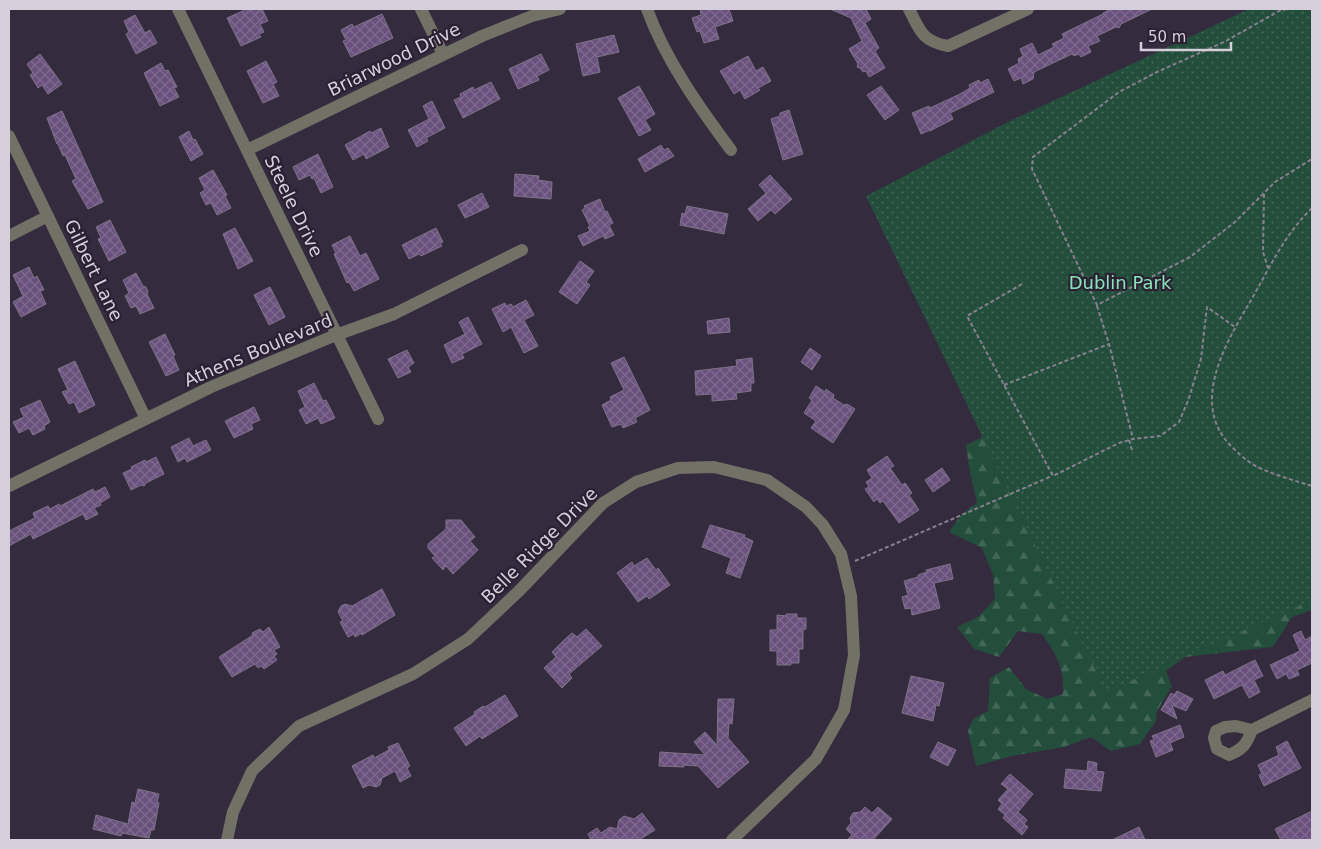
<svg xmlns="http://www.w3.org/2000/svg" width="1321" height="849" font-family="'DejaVu Sans',sans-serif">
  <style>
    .forest { fill: url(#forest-firs) }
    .park { fill: url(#park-dots) }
    .building { fill: url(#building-cross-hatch); stroke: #7e7288 }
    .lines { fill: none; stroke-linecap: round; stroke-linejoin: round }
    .path { stroke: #887f8f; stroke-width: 2; stroke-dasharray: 4 2.5; stroke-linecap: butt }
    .minor { stroke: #727166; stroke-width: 12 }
    .labels { text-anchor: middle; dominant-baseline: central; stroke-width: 4.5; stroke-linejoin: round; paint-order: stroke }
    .street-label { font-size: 18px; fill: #d6cfdb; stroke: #2b2133 }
    .park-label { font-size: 18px; fill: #89e3ba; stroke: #2b2133 }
  </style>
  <defs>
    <pattern id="forest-firs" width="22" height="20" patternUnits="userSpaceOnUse" patternTransform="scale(1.25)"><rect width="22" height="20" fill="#234e3b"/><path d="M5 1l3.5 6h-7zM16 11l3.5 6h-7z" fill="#426657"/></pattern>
    <pattern id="park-dots" width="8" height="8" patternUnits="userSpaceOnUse" patternTransform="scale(1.25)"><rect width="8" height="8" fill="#234e3b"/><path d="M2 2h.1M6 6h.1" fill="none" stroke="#426657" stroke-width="1.8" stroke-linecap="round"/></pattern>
    <pattern id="building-cross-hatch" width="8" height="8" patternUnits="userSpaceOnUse" patternTransform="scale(1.25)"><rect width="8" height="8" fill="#6a517d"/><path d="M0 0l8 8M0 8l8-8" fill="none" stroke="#7f698f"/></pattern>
  </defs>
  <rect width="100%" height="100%" fill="#352b3e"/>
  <!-- forest -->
  <path class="forest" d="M1006 426 1312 527V610L1292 617 1273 647 1185 657 1166 671 1172 686 1157 711 1156 721 1140 744 1111 751 1091 737 1064 747 1012 756 976 766 968 731 973 719 988 711 990 678 1009 667 1026 689 1047 699 1063 694C1064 666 1057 656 1042 634L1018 631 999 657 974 649 957 627 978 617 995 599 993 575 982 548 949 532 961 515 977 503 969 467 966 445Z"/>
  <!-- park -->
  <path class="park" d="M1249 9H1312V600L1106 692 866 196 1006 123Z"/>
  <!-- building -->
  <path class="building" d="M247 9H262L268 21 260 24 264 32 259 34 261 37 241 46 227 18Z
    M700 9H729L733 21 715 27 719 39 704 43 700 31 697 32 692 18 701 15Z
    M830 9H866L871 19 865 23 879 48 875 51 885 68 869 77 866 71 863 72 860 68 857 67 858 64 849 49 862 41 851 18Z
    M1111 9H1152L1121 24 1119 28 1116 27 1097 36 1100 41 1088 46 1091 52 1081 57 1079 54 1074 56 1072 54 1034 72 1033 79 1023 84 1021 78 1014 81 1008 69 1019 63 1018 59 1023 56 1020 49 1032 43 1038 55 1054 47 1052 44 1064 38 1062 34 1103 14V13Z
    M382 14 393 38 351 57 343 41 346 40 341 30 352 24 354 27Z
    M135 15 145 33 150 30 157 43 136 54 126 34 129 32 124 21Z
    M614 35 619 52 597 57 600 72 583 76 576 44Z
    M40 54 62 84 48 94 42 85 38 88 30 75 33 73 27 64Z
    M541 54 549 70 537 76 539 80 518 89 509 69Z
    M748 56 756 71 763 67 771 81 758 88 760 90 745 99 740 90 734 94 720 71Z
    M266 61 277 82 273 84 279 96 263 103 247 71Z
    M161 63 165 71 168 70 177 87 174 88 179 97 160 106 144 73Z
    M988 79 994 92 950 113 953 119 930 131V130L921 134 912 113 929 106 930 108 960 94 970 88 969 85 979 80 980 83Z
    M491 82 500 99 463 118 454 100 461 97 460 94 473 87 474 90Z
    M639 86 655 114 645 120 651 130 639 136 618 98Z
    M881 86 899 110 885 120 867 95Z
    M432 101 445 128 426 138 428 141 417 147 408 130 429 119 423 106Z
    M789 110 803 154 783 160 771 119 780 116V113Z
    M62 111 103 202 88 209 72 181 76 179 65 155 63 156 58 144H57L47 118Z
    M381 128 389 147 366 159 364 154 353 160 345 145 370 131 371 133Z
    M189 131 193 140 195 139 203 154 191 161 179 137Z
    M661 145 664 150 668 148 674 156 645 172 638 159Z
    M318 154 333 187 321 193 314 178 312 179 310 175 299 180 293 167Z
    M213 170 227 195 225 196 231 208 217 215 211 203 206 205 200 193 205 190 199 178Z
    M515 174 539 176 538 180 552 182 551 199 514 196Z
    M770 175 792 199 775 214 771 210 758 221 748 209 766 193 759 185Z
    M482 193 489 207 465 218 458 205Z
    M600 199 605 212 607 211 613 223 609 225 614 235 605 239 603 236 583 246 578 236 590 231 588 227 590 226 582 210 585 208 584 206Z
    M687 206 728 214 724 234 680 225 682 213 685 214Z
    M110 220 126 252 109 261 98 239 101 238 96 227Z
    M235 228 253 261 238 269 223 234Z
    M436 228 443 242 440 243 442 246 421 256 419 254 409 259 402 245Z
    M350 236 360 256 366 253 379 279 354 291 349 282 347 283 334 254 336 253 332 245Z
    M580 261 594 271 586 282 590 285 577 304 559 292Z
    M29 267 34 278 37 276 44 290 40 291 46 304 21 317 13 302 23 296 13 275Z
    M136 273 143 286 146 287 148 292 147 294 154 308 140 314 136 306 131 308 125 296 129 293 123 280Z
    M270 287 285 317 269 325 254 295Z
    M526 300 534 315 524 320 538 346 524 353 511 327 503 332 492 309 505 303 506 306 511 304 513 307Z
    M468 317 482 344 462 354 464 358 452 363 444 345 465 334 459 322Z
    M729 318 730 332 708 334 707 321Z
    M165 334 175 355 173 356 179 370 166 376 149 342Z
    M810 348 821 356 812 370 801 362Z
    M407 350 414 363 408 367 411 372 398 378 388 359Z
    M624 357 650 410 635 418 637 422 623 428 621 424 612 427 602 405 611 400 610 397 624 390 611 363Z
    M752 358 754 383H751V391L736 393 737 399 712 401V394L696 395 695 371 737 366 736 360Z
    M75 361 95 405 79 413 74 402 69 404 62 392 68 390 58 369Z
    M314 383 323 401 326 400 335 418 321 424 318 418 306 424 299 410 305 407 298 391Z
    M816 386 825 392 826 389 834 395 833 398 844 405 847 404 855 409 833 443 811 428 816 421 804 413 812 400 809 398Z
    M40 400 50 422 44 426 45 429 33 435 29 428 19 433 13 422 24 417 20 409Z
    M254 407 260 420 251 424 253 429 234 438 225 421Z
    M189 438 193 446 206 440 211 450 187 462 185 458 178 462 171 447Z
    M887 456 894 466 890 468 902 485 905 483 912 493 909 495 919 510 899 523 883 501 880 503 877 499 874 502 865 489 869 487 866 482 872 478 867 470Z
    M156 457 164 474 146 483 144 486 141 485 131 490 123 473 132 469 131 467 145 460 146 462Z
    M942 468 950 480 933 492 925 480Z
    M105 487 110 497 100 503 101 505 94 508 98 514 86 520 83 514 33 539 31 534 9 546V531L35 518 33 513 48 506 50 509 59 504 60 506 93 489 95 492Z
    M446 520H461L475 537 470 541 478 550 453 574 446 566 443 570 432 558 435 556 428 548V544L446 529Z
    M710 525 745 535 744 537 753 541 740 578 726 573 731 558 702 547Z
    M647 558 656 570 658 568 670 585 649 599 647 596 638 602 617 573 632 562 634 566Z
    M950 564 953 579 934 583 940 608 912 615 911 608 905 609 902 597 908 595 904 581 918 577V575L927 572 926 570Z
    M382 589 395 615 362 635V633L355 637 354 634 348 637 340 622 343 621 338 612 341 606 345 604 352 606Z
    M786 614H797V618H806V629L803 630V649H799V663H791V665H777V651H770V630H777V615L786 616Z
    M269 627 280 647 274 650 277 654 274 656 277 660 264 669 261 666 258 668 255 664 232 677 219 657 253 635 252 633 260 629 263 632Z
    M586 629 602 646 569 674 572 678 562 688 544 668 556 657 552 652 564 640 572 633 577 637Z
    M1301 631 1305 640 1312 636V663L1297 670 1299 675 1289 679 1286 674 1277 679 1270 665 1300 651 1293 635Z
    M1255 660 1263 676 1254 680 1260 692 1249 698 1242 685 1214 699 1205 680 1223 671 1225 675Z
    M911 676 944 683 939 706 936 705 933 721 902 713Z
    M1177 691 1193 699 1186 711 1172 705 1177 719 1161 710 1171 693 1174 695Z
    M505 695 518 716 482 739 480 736 466 746 454 728 475 714 474 712 483 706 485 707Z
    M718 699H734L732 724 729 723 728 738 749 762 718 788 698 766 683 765 684 767 659 766 660 752 705 755 694 742 705 732 717 745Z
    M1180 725 1184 737 1170 743 1173 750 1156 757 1150 741 1154 740 1152 736Z
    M1287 741 1301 768 1264 786 1259 775 1262 774 1258 765 1279 755 1276 747Z
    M938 742 956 750 948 766 930 757Z
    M398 743 410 766 407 768 411 776 400 782 395 771 382 778 380 785 376 787 369 785 363 788 352 766 373 755 374 758 389 750 388 747Z
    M1088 761 1097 763 1096 771 1104 772 1101 791 1064 788 1066 769 1087 771Z
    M1010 774 1033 794 1018 812 1027 820 1024 824 1028 827 1022 835 1003 818 1005 815 998 809 1002 804 998 800 1008 789 1001 784Z
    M138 789 159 794 157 802 159 803 154 830H151L149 838 122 833 121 836 93 829 96 815 128 824 132 802 135 803Z
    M865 807 872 813 878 807 892 819 873 840H847L852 835 846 829 851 823 850 818 853 813 860 812Z
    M1312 811V840H1281L1275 829Z
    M642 813 655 830 639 840H591L588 834 597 828 601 833 610 827 617 829 619 820 624 816 634 819Z
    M1139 827 1145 840H1112Z"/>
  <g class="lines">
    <!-- path -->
    <path class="path" d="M1287 9 1279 11 1224 42 1157 72 1119 92 1033 157 1032 169 1097 305 1190 257 1235 222 1275 182 1312 159
      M1264 194 1263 252 1268 268
      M1312 208C1284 235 1269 269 1250 302 1225 344 1189 405 1232 447 1241 456 1250 464 1262 469 1278 476 1296 481 1312 486
      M1022 284 967 316 1053 476 1119 443 1133 439 1160 436 1179 422 1188 401 1201 359 1207 307 1235 327
      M1097 306 1109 344 1133 439
      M1004 385 1109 344
      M1129 440 1132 450
      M855 561 1052 476"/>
    <!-- minor -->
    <path class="minor" d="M178 9 378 419
      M421 9 443 54
      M647 9C665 59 699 107 731 150
      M909 9C920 31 922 41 948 46L1028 9
      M9 136 146 419
      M247 150 482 36 532 16 560 9
      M9 236 48 216
      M9 486 211 387 336 335 394 314 522 250
      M1236 726 1252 730C1246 745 1243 749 1229 755L1217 749 1214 738 1216 731 1225 727Z
      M1252 730 1312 700
      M227 840 233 812 252 771 299 726 413 674 468 639 519 591 603 503 636 482 678 468 714 467 767 480 806 507 823 525 841 554 851 596 854 655 844 710 816 759 732 840"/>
  </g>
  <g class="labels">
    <!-- street labels -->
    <g class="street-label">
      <text transform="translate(394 59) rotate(-26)">Briarwood Drive</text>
      <text transform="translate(294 206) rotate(64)">Steele Drive</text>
      <text transform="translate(94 270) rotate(64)">Gilbert Lane</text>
      <text transform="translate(258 350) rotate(-23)">Athens Boulevard</text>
      <text transform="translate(539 545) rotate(-45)">Belle Ridge Drive</text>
    </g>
    <!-- park labels -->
    <g class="park-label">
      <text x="1120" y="282">Dublin Park</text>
    </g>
  </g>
  <!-- border -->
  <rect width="1321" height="849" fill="none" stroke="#d6cfdb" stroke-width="20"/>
  <!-- scale -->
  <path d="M1141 42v8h90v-8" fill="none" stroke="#d6cfdb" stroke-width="2.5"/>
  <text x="1148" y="42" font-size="15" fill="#d6cfdb" stroke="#2b2133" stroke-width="4" paint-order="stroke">50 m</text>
</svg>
